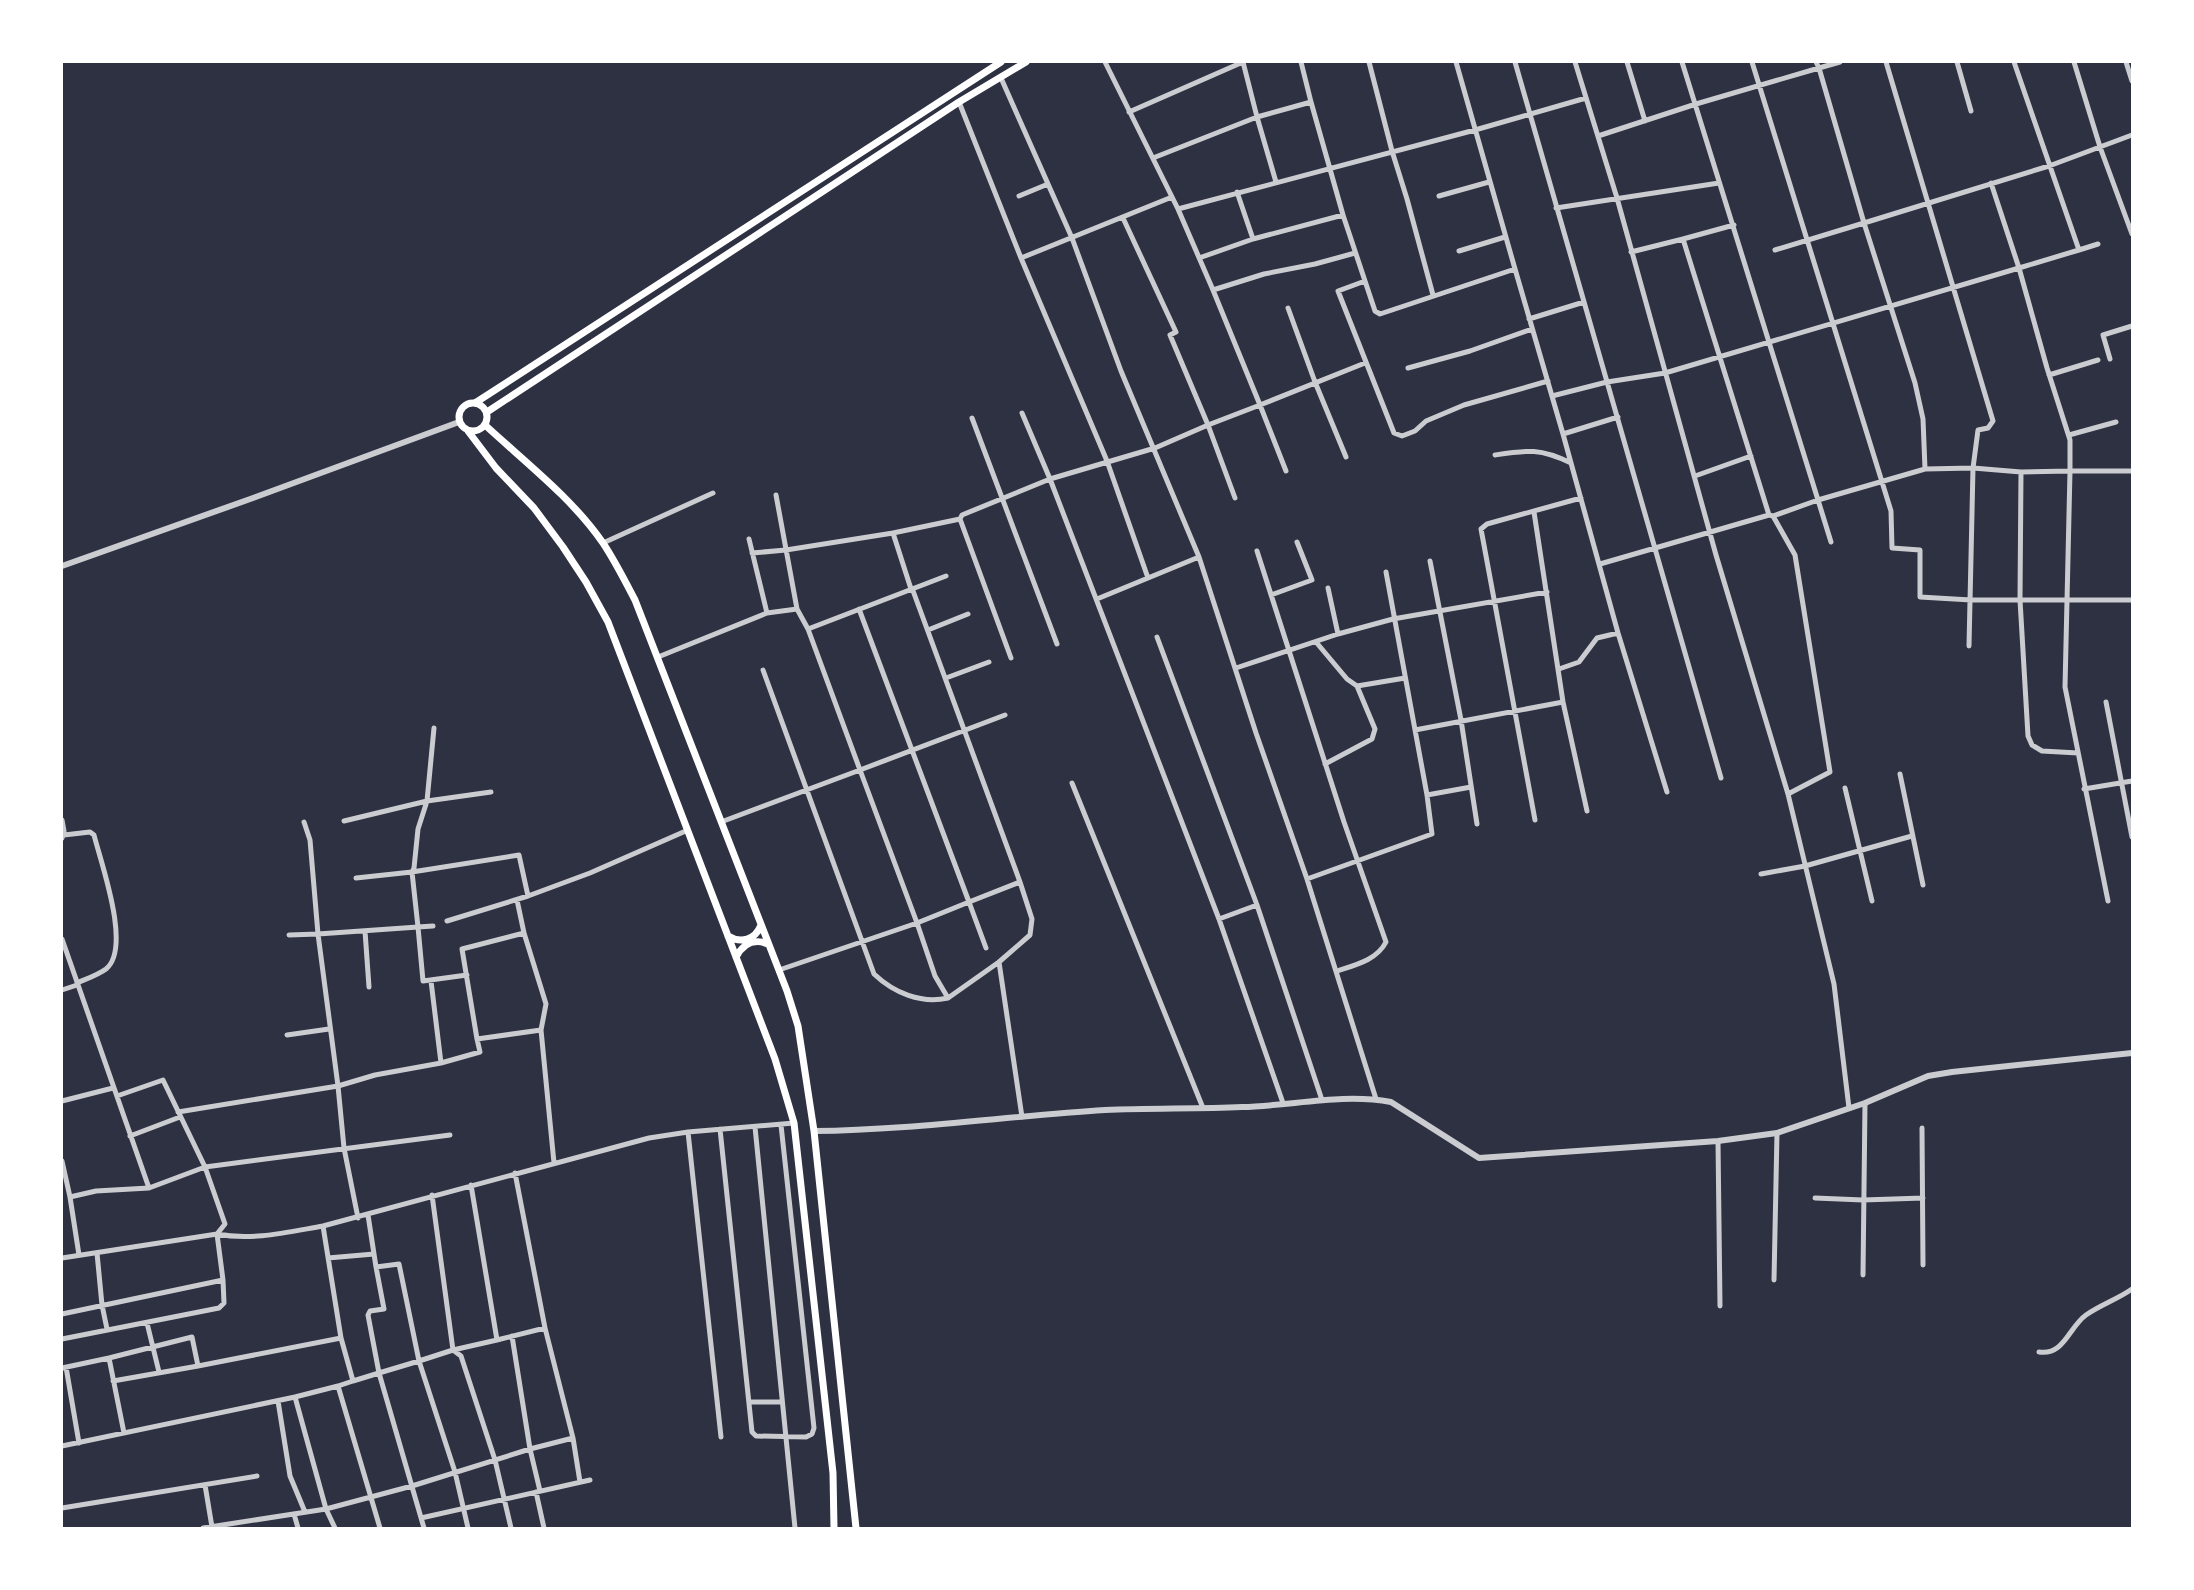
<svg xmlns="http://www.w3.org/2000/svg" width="2194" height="1590" font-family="'Zilla Slab',serif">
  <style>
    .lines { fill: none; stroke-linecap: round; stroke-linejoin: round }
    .minor { stroke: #caccd0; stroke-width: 5 }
    .tertiary { stroke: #caccd0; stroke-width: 6 }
    .secondary { stroke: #fff; stroke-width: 7 }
  </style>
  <rect width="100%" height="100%" fill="#2d3142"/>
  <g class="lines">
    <!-- minor -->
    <path class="minor" d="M1105 62 1178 209 1475 130 1586 98
      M1243 62 1257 117 1276 182
      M1369 62 1392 151 1407 199 1433 295
      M1456 62 1515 269
      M1515 62 1721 778
      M1575 62 1617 198 1716 555 1788 794 1834 984 1849 1108
      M1627 62 1645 121
      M1682 62 1818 500 1925 469 1973 468 2021 472 2070 471V440L2047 368 2019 268 2079 250 2014 62
      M1752 62 1891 511 1892 548 1920 550V597L1971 600H2132
      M1816 62 1819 68 1840 62
      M1886 62 1993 421 1988 428 1978 430 1973 468 1969 646
      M1957 62 1971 111
      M2074 62 2100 147 2132 234
      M2126 62 2132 81
      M1001 78 1072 238 1121 371 1199 557 1256 733 1307 879 1376 1099
      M959 102 1021 258 1107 461 1148 578
      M1311 102 1343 215 1365 281 1338 291 1394 433 1402 436 1415 431 1426 421 1464 405 1548 381
      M1129 112 1243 62
      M1598 136 1696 104 1819 68 1864 223 1775 250
      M1153 158 1257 117 1311 102 1301 62
      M1237 192 1253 239
      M1019 196 1048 184
      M1439 196 1489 182
      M1556 208 1719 183
      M1178 209 1213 290 1260 405 1365 363
      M1123 218 1176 332 1170 335 1208 425 1155 448 1050 479 1219 919 1283 1103
      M1734 225 1683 239 1769 515 1773 516 1795 555 1830 772 1788 794
      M2079 250 2098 244
      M1459 251 1505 237
      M1631 252 1683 239
      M1021 258 1172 197
      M1199 258 1253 239 1343 215
      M1365 281 1375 311 1380 314 1515 269 1563 434 1618 633 1667 792
      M1213 290 1264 274 1315 264 1355 253
      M1288 308 1315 382 1346 457
      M1529 319 1584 302
      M2110 359 2103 335 2132 326
      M1408 368 1470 351 1532 329
      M2049 375 2098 360
      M1552 396 1607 382 1665 373 2019 268 1991 183
      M972 418 1057 644
      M1563 434 1618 417
      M2069 435 2116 422
      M1495 455C1528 450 1540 448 1571 463
      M1925 469 1923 419 1915 383 1864 223 2049 166 2132 135
      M2021 472 2020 600 2028 736 2032 745 2042 751 2078 753
      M1695 476 1751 456
      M776 495 797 609
      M1235 498 1208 425 1260 405 1286 471
      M1534 512 1563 702 1587 811
      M1773 516 1818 500 1831 542
      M893 533 960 519
      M603 543 713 493
      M1257 551 1344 822 1386 942C1377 960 1355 965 1337 971
      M752 553 786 550 893 533 911 589
      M1430 561 1461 720 1477 824
      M1600 564 1769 515
      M1328 588 1338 634
      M1271 595 1312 580 1297 542
      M1097 599 1199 557
      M859 609 969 902 1020 882 912 588
      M808 629 946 576
      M928 630 968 614
      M1157 637 1257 905 1322 1100
      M1316 642 1347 679 1357 686 1375 729 1372 739 1325 764
      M658 657 767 613 749 539
      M1011 658 960 519 962 515 1050 479 1022 413
      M1236 668 1338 634 1393 619 1547 592
      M1559 669 1579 662 1597 638 1618 633
      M763 670 874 974C894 993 921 1004 948 998
      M946 678 989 662
      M1357 686 1405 678
      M2106 702 2132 837
      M1415 730 1563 702
      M1900 774 1923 885
      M1072 783 1203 1108
      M1845 788 1872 901
      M2084 789 2132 781
      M1427 795 1471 787
      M62 820 64 831 62 838
      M1535 820 1481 529 1487 524 1581 498
      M344 821 427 801 491 792
      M721 822 860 770 808 629 797 609 767 613
      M64 835 90 832 94 835C101 863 132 948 106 969 98 975 86 979 77 983
      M1761 874 1805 866 1912 836
      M356 878 412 872 414 868 418 829 427 801 434 728
      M1307 879 1432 834 1427 795 1386 572
      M1020 882 1032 919 1030 935 999 962 1022 1117
      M517 900 524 933 462 949 477 1039 541 1030 554 1163
      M2108 901 2065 687 2070 471H2132
      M1219 919 1257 905
      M447 921 528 896 590 873 688 830
      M433 926 418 927 412 872 519 855 528 896
      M365 931 369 987
      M524 933 546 1004 541 1030
      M289 935 318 934 310 840 304 822
      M62 939 149 1188
      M986 948 969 902 917 923 860 770 1005 715
      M779 970 917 923 935 976 948 998 999 962
      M62 990 77 985
      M287 1035 329 1029
      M441 1063 480 1052 477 1039
      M62 1101 113 1088
      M178 1112 338 1086 318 934 418 927 423 981 467 975
      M755 1127 795 1528
      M1922 1128 1923 1265
      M720 1129 752 1432 756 1436 806 1437 812 1434 814 1428 781 1125
      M688 1132 721 1437
      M130 1136 180 1117
      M1718 1141 1720 1306
      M62 1161 70 1197 79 1255
      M515 1173 545 1328
      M471 1185 497 1340 453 1350 461 1356 495 1460 511 1528
      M70 1197 96 1191 149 1188 205 1167 450 1135
      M1815 1198 1863 1200 1923 1198
      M368 1215 374 1254
      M358 1218 344 1148 338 1086 375 1075 441 1063 431 981
      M323 1226 341 1338
      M97 1253 102 1305 107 1329
      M62 1258 217 1234C252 1241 288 1232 323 1226L649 1138 688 1132 794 1123
      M328 1258 374 1254 376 1267 399 1264 419 1361 453 1350 432 1195
      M1863 1275 1865 1103
      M1774 1280 1777 1133
      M62 1314 223 1280 217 1234 225 1224 205 1167 163 1080 117 1096
      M147 1323 159 1372
      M512 1336 530 1449 540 1491
      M62 1339 219 1308 224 1303 223 1280
      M497 1340 545 1328 573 1438 580 1482
      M2039 1352C2064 1356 2069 1327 2086 1315 2100 1305 2118 1299 2132 1289
      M109 1358 124 1433
      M198 1366 341 1338 353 1381 338 1386 380 1528
      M66 1367 79 1443
      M62 1368 109 1358 192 1337 198 1366 113 1381
      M353 1381 379 1373 368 1315 370 1311 384 1309 376 1267
      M295 1397 338 1386
      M278 1401 290 1476 305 1512
      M749 1402H782
      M62 1446 295 1397 326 1509 412 1486 530 1449 573 1438
      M205 1485 212 1527
      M536 1492 544 1528
      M62 1508 257 1476
      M294 1514 298 1528
      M421 1518 590 1480
      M203 1528 326 1509 335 1528
      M424 1528 379 1373 419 1361 455 1472 468 1528"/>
    <!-- tertiary -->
    <path class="tertiary" d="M62 566 253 498 459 422
      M814 1131C912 1130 1008 1116 1105 1110 1151 1108 1196 1109 1242 1107 1292 1106 1341 1093 1391 1102L1479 1158 1718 1141 1777 1133 1865 1103 1928 1076 1952 1072 2132 1053"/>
    <!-- secondary -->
    <path class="secondary" d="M459 417a14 14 0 1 1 28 0a14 14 0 1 1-28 0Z
      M475 403 1001 62
      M487 412 959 102 1026 62
      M485 425C525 462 572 498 603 543 615 561 625 581 635 600L787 991 798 1026 814 1131 856 1528
      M468 431 496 468 534 508 563 547 586 582 608 622 775 1059 794 1123 833 1473 834 1528
      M728 936C741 944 755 940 761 925
      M736 957C743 944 754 938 768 944"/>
  </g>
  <!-- border -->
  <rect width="2194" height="1590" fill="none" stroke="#ffffff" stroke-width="126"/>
</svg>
